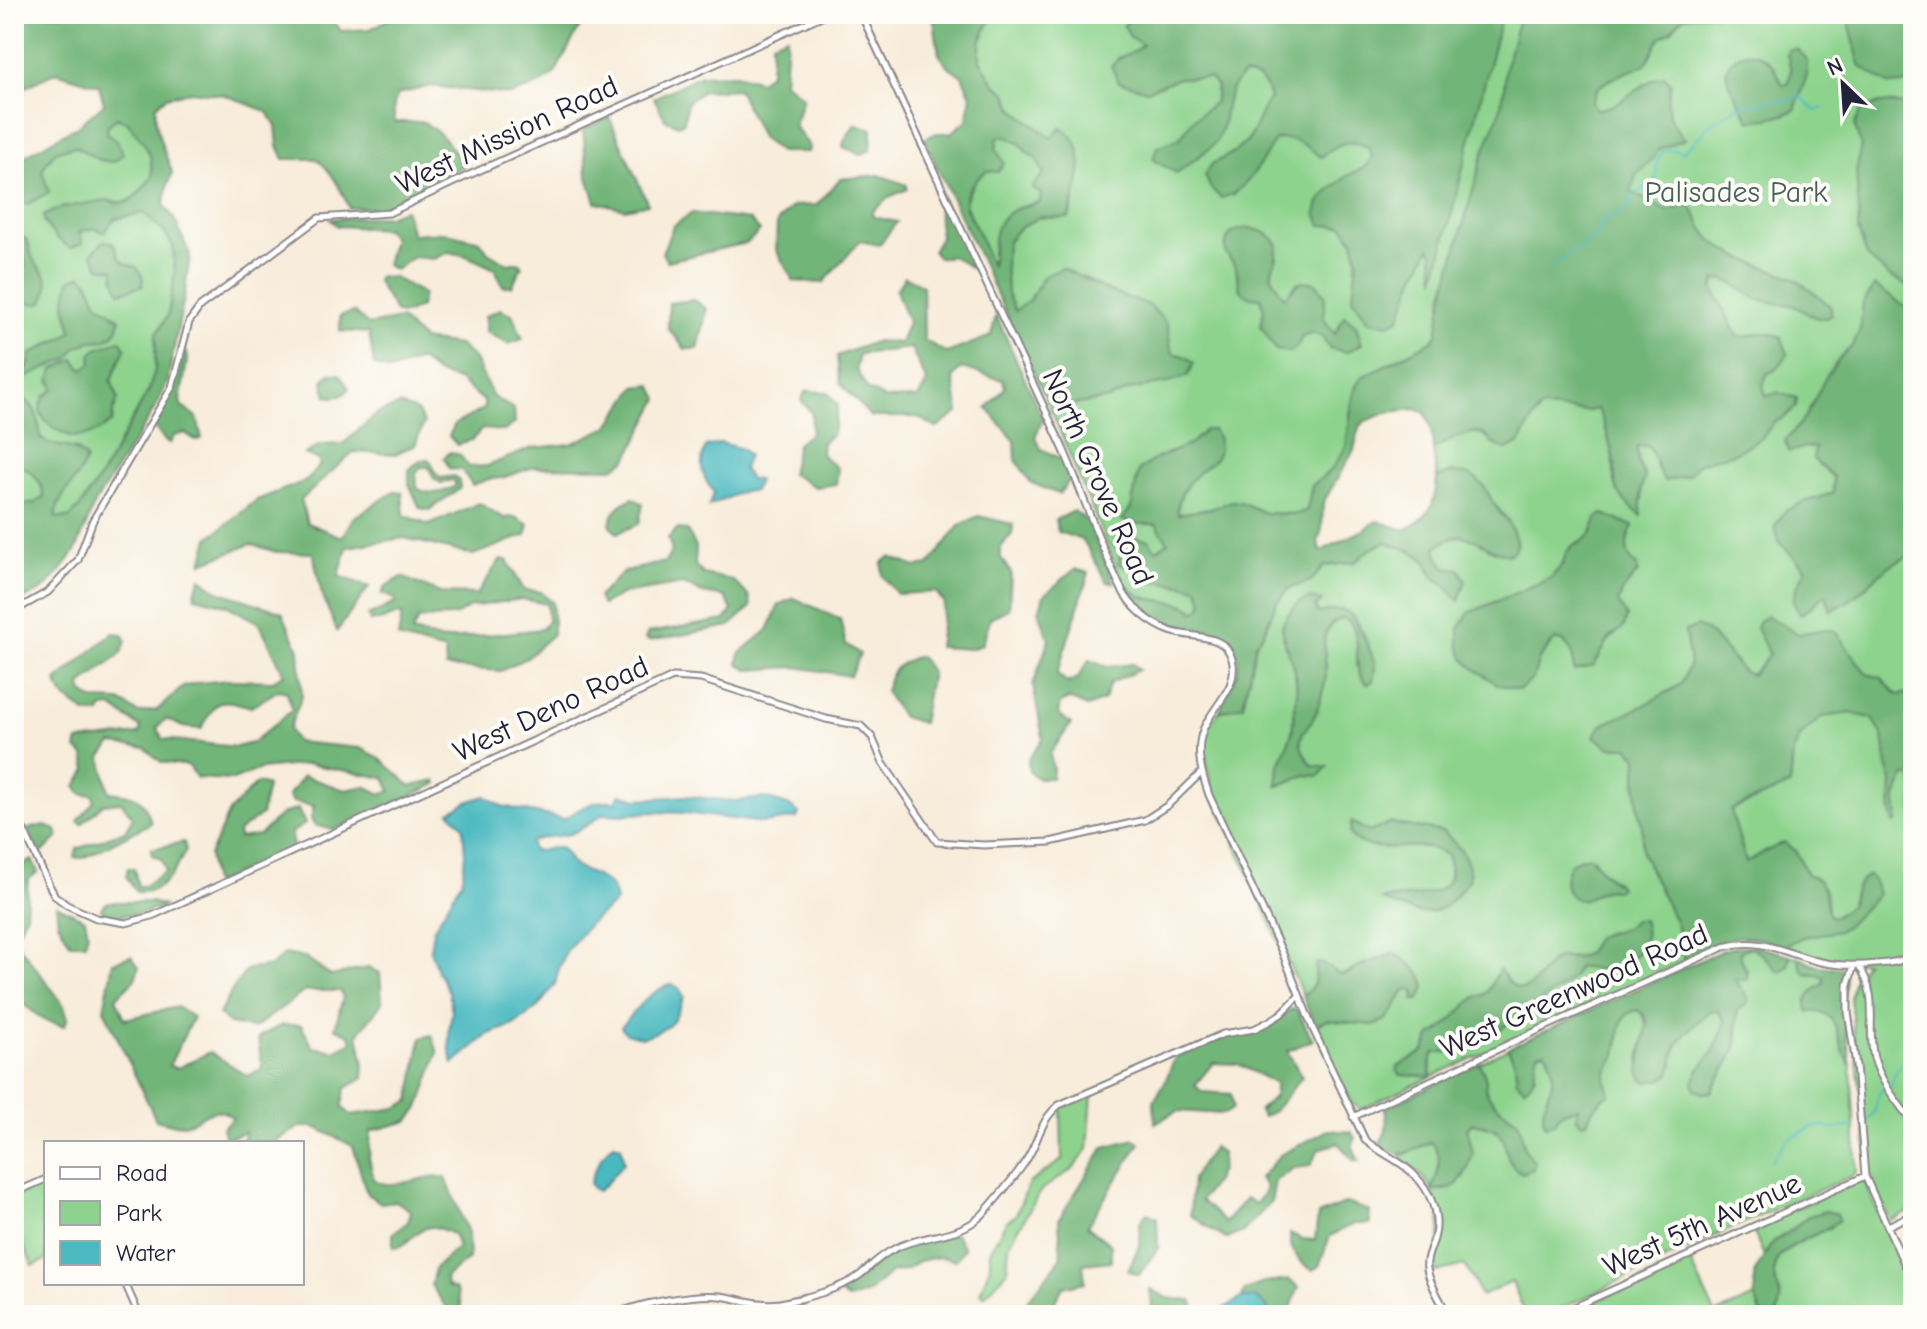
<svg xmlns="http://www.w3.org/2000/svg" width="1927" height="1329" font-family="'Comic Neue',sans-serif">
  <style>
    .green { fill: #8dd38d; stroke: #587a64; stroke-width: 2; fill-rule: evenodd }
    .forest { fill: #72b578; stroke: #4a6c5a; stroke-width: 2; fill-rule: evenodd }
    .water { fill: #4ab9c0; stroke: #366e7e; stroke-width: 2 }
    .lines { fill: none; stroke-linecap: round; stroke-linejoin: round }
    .stream { stroke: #4ab9c0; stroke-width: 2 }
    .minor-casing { stroke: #8d878a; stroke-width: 9 }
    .minor { stroke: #fff; stroke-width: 5 }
    .labels { text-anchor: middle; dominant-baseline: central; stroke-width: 8; stroke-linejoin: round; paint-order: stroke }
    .street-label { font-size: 30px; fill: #22223b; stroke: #fdfcf7 }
    .park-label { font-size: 30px; fill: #476058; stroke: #fdfcf7 }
  </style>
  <rect width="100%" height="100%" fill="#fdfcf7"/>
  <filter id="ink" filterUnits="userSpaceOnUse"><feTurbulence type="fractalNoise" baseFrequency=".0125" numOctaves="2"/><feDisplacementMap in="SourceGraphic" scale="16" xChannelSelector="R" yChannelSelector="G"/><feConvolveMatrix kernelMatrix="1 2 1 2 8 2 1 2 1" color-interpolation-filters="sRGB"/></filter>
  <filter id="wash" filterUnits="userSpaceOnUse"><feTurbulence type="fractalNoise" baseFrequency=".006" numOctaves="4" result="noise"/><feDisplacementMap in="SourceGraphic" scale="32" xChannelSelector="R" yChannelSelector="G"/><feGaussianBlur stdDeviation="1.8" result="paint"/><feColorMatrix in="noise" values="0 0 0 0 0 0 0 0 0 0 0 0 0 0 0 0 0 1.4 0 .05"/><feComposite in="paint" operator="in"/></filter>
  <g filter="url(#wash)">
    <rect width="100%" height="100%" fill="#f8ecda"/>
    <!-- green -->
    <path class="green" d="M993 14H1135L1124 26 1143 44 1135 51 1118 58 1147 90 1179 78H1210L1217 87 1215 102 1192 121 1180 138 1177 173 1194 158 1207 151 1222 122 1227 96 1232 85 1206 14H1913V1210L1891 1221 1870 1176 1850 998 1853 982 1865 962 1828 959 1784 946 1803 937 1816 933 1819 881 1807 874 1796 852 1746 863 1731 810 1790 785 1793 752 1757 669 1752 675 1743 672 1728 652 1685 631 1690 664 1681 684 1645 705 1609 746 1628 747 1638 759 1636 774 1638 806 1642 825V853L1676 923 1684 961 1364 1108 1360 1109 1351 1103 1315 1029 1320 1023 1326 1020 1373 1025C1396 1019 1393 1004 1407 988L1412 989 1415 994 1424 980C1393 937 1377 964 1339 975L1334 973 1315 979 1312 989 1303 996 1214 796 1204 749 1209 724 1219 712 1243 704 1256 643 1264 632 1276 603 1288 589 1312 580 1324 566 1355 562 1370 549 1386 542 1414 552 1426 561 1433 576 1447 587 1445 567 1438 557 1436 547C1462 529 1468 535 1493 550L1509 521 1493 503 1487 491 1452 471 1437 478 1433 449C1455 437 1472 421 1493 444H1519L1533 419 1541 408 1587 411 1598 409C1608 432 1615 457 1614 482L1642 499 1641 489 1645 477 1638 462 1636 446H1648L1654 455 1657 469 1669 479 1575 266 1437 335 1432 341 1362 377 1352 401 1346 447 1333 468 1312 486 1307 510 1298 514 1264 513 1243 503 1232 501 1213 508 1178 515C1175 489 1204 467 1219 448V438L1213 430H1205L1189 445 1157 458 1146 465 1136 479 1135 498 1131 508 1122 520 1137 524H1156L1169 541 1132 570C1141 573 1148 579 1157 581 1170 584 1185 585 1198 588L1204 602 1200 609 1195 611C1178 598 1157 604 1139 595 1133 592 1128 586 1123 583L1052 412 1071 405 1108 399 1133 389 1165 383 1186 357 1173 353 1170 345 1167 324 1083 277 1044 276 1030 299 1016 312 1007 294 1005 259 1008 241 1017 230 1039 217 1069 218 1075 198 1068 132 1062 128 1051 139 1014 109 1006 92 994 83 980 60V42ZM1255 127 1250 178 1233 196 1212 164C1231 154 1246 148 1255 127ZM1277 258C1266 278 1272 280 1284 298L1298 282 1324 308V319L1335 335 1341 323 1329 348 1322 336 1311 333 1276 350 1261 326 1264 310 1261 297 1237 276 1236 267ZM1604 514 1632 526C1628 537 1623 548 1631 560 1639 571 1635 558 1638 572L1623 590 1617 603 1627 617C1623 631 1610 637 1602 649L1572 652 1563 640H1555L1538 659 1469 613 1551 578 1563 564 1566 554 1571 547 1583 541 1592 533 1597 518ZM1310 598 1321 602 1315 607 1318 613C1326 612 1337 608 1345 611 1361 616 1370 653 1375 668L1357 666C1359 649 1360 630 1345 618 1311 626 1330 657 1325 681 1324 687 1317 713 1314 717 1309 727 1299 732 1301 745 1302 753 1308 760 1314 766H1327L1278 786 1279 765 1292 733 1297 692 1295 670 1284 640ZM1352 822 1370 832 1390 823 1444 832 1470 878C1460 892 1446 912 1426 913 1414 914 1396 904 1384 899 1396 897 1426 897 1435 893 1451 887 1452 868 1447 855L1430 847H1380L1358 842ZM1594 859C1600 871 1607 875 1617 882L1584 900ZM1635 920 1645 936 1644 943 1610 969 1578 967 1573 977 1488 1038 1477 1043 1461 1045C1453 1053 1447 1053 1436 1053L1431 1058V1076L1401 1075 1398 1067 1424 1051 1431 1035 1441 1030 1468 1004 1476 997 1484 995 1489 990 1499 970C1503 974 1507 980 1511 984 1530 1000 1540 972 1551 962 1559 955 1567 958 1576 957 1580 957 1584 955 1588 953 1596 930 1607 935 1624 928 1625 928 1634 920 1635 920Z
      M117 118C139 125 155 155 152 177 145 185 139 195 130 200 121 205 114 200 105 201 85 202 63 215 44 222L58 240C87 230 114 218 144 213L166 234 173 246 175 272 168 315 156 335 155 370 149 390 102 474 79 508 69 518 55 517 57 505 68 488 78 449 48 444 41 439 26 399 14 396V383L69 358 76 347 91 341 104 340C100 318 98 292 82 275L70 280 65 304 72 330C64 340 53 340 43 347 32 355 31 371 14 370V323L16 322 19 307 14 302V264L25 259V265L17 278 45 295C54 274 38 273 32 259 26 246 33 238 14 234V202L28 204 48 192 42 171 46 163 56 151 75 146 99 160 118 142 107 133 108 125ZM125 348 111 381 118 398 113 412 112 422 44 396 92 363Z
      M1005 136 1021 144 1026 152 1036 158 1043 169 1044 174 1040 202 1019 208 992 251V267L985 255 981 239 965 204 968 194 975 181 986 171 996 149 998 137Z
      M14 461C30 470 42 478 44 497L35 503 14 506Z
      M1750 947 1763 955 1773 965 1788 966 1790 955 1799 958 1802 969 1806 973 1824 977 1820 1011 1831 1017 1836 1025 1843 1051 1851 1066 1857 1172 1852 1176 1734 1227 1547 1315H1526L1512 1282 1481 1296 1465 1265 1435 1272C1432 1260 1437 1254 1439 1242 1443 1224 1438 1196 1427 1182 1419 1172 1408 1164 1400 1155L1406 1154 1431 1142C1446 1156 1438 1173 1432 1190 1439 1190 1446 1191 1452 1188 1461 1183 1471 1165 1472 1155 1473 1147 1469 1137 1467 1129L1472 1123C1496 1126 1505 1132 1508 1157L1526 1153 1518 1121C1508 1114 1488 1101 1485 1088 1485 1086 1486 1084 1486 1082 1486 1075 1482 1069 1479 1063L1508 1048 1515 1063 1517 1081 1535 1076 1534 1062 1538 1052 1545 1051C1559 1071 1553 1089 1543 1110L1561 1113 1579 1107 1588 1120 1590 1112 1602 1100 1607 1071 1615 1057 1619 1041 1620 1024 1627 1015 1633 1010H1638C1656 1025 1639 1043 1640 1062 1640 1068 1645 1076 1647 1082 1654 1081 1666 1080 1670 1073 1674 1065 1672 1056 1676 1048 1683 1033 1699 1021 1711 1010L1719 1011 1725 1021C1722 1032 1719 1043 1712 1053 1702 1068 1698 1069 1695 1089L1702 1093 1711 1092C1718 1077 1731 1063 1736 1048 1740 1035 1735 1023 1738 1010L1747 1003 1748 999 1741 991 1735 978 1748 973 1740 957 1741 951Z
      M1092 1093 1088 1149 1073 1169 1041 1190 1009 1245 1007 1272 984 1296 980 1293 990 1266V1251L1006 1222 1016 1215 1029 1183 1062 1160 1061 1107Z
      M1859 1180 1865 1182 1913 1293V1315H1777C1782 1294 1777 1297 1774 1278 1773 1270 1775 1260 1781 1255 1791 1246 1818 1232 1831 1228 1801 1228 1781 1227 1764 1256L1752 1228Z
      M46 1182V1260L33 1266 14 1225V1197Z
      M1689 1258 1715 1314 1755 1297 1762 1315H1567Z"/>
    <!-- forest -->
    <path class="forest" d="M14 14H329L341 31 370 29 399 14 482 17 505 14H592L582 23 555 73 539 85 511 95 431 86 398 94 394 104V122H424L440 134 466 165 381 208H349C341 189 333 173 317 159H284L278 146 276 126 268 112 225 95 190 91 166 97 156 106C153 128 165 152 172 172L167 188 164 205 175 220 190 255 185 292 167 384 156 407 95 503 76 550 61 571 42 591 14 603V506L35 503 44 497C42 478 30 470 14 461V396C38 402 38 418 41 439 58 450 72 442 86 459 80 481 58 493 55 517L69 518 79 508 102 474 149 390 155 370 156 335 168 315 175 272 173 246 166 234 144 213 115 218 104 232 94 228 79 232 83 243 70 248C59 241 46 229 43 216L60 208 107 200 116 203 128 202 139 193 152 177 151 158 145 145 128 122 117 118 108 125 107 133 118 142 123 154 114 162 99 160 75 146 56 151 46 163 42 171 49 192 28 204 14 202V162L79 125 104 104 99 85 56 72 14 93Z
      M933 14H993L980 42V60L994 83 1006 92 1014 109 1051 138 1062 127C1094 149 1077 190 1068 218L1039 217 1017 230 1008 241 1005 259 1007 294 1015 311 1030 299 1044 276 1063 268 1103 289 1151 306 1167 324 1170 345 1173 353 1186 357 1194 363 1188 376 1165 383 1133 389 1108 399 1071 405 1052 412 924 139 937 133H951L967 120 971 95 962 76 947 65 939 54ZM1005 136 1021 144 1026 152 1036 158 1044 173 1032 188 1041 194 1040 202C1034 205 1028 205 1021 207 990 218 994 240 992 266 985 256 984 245 979 235 976 226 966 214 965 204 964 191 977 178 986 171L998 172 1004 163 996 149 998 137Z
      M1135 14H1502L1435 279 1433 253 1430 248 1416 275 1399 319 1389 324 1369 321 1353 298 1357 258 1353 240 1343 226 1321 225 1316 213 1319 202 1330 190 1347 176 1367 166 1372 156 1368 147C1345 138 1340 143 1321 157 1305 145 1295 136 1275 140 1261 161 1247 193 1221 198L1211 189 1205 175 1212 164 1233 153 1249 140 1263 109 1270 98C1265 81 1261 76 1243 75 1219 98 1230 116 1217 140 1213 148 1186 165 1177 173L1153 160 1157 147 1180 138 1192 121 1215 102 1217 87 1210 78H1179L1147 90 1119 82 1111 66C1121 54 1132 54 1143 45L1130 37 1124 25Z
      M1520 14H1704L1683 17 1671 31 1660 38 1645 65 1612 78 1598 88 1592 102 1596 109C1624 108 1638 81 1664 76L1671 83C1666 112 1665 116 1685 139L1659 149 1653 159 1636 175 1631 192 1667 211 1688 204C1698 215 1701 230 1712 240 1735 260 1764 265 1791 277 1800 281 1823 299 1831 307V315L1826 318H1817L1792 305 1775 303 1758 299 1726 280H1716L1713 288 1737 336C1748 339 1751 334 1762 333 1769 332 1775 335 1781 337L1788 354 1777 369 1767 374 1763 386 1766 396 1778 393 1797 398 1796 407 1784 418 1774 422 1762 438 1734 453 1699 463 1688 475 1664 481C1657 469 1656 457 1648 446H1637L1638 462 1645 477 1641 489V516C1635 510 1627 504 1622 498 1611 484 1617 474 1614 460 1609 442 1606 426 1598 409L1587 411 1541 408 1533 419 1519 444 1506 450 1493 444 1485 435 1475 432 1452 439 1433 449C1432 435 1432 424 1424 412L1415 409 1389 412 1365 421 1359 428 1354 450 1323 503 1322 529 1318 542 1321 551 1362 531 1377 521 1405 530C1430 517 1435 506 1437 478 1458 469 1474 471 1487 491 1489 495 1491 499 1493 503 1505 521 1513 522 1517 547L1509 555 1493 550 1477 541 1460 535 1449 539 1436 547 1438 557 1445 567 1459 569 1466 580 1459 601 1447 587 1433 576 1426 561 1414 552 1386 542 1370 549 1355 562 1324 566 1312 580 1288 589 1276 603 1264 632 1256 643 1243 705 1219 712 1237 673 1238 660 1235 646 1225 634 1157 620 1135 603 1123 583C1128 586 1133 592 1139 595 1157 604 1178 598 1195 611L1200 609 1204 602 1198 588 1173 583 1154 581 1142 573 1119 564V553L1113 544 1118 535 1148 540 1156 550 1168 542 1156 524H1137L1122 520 1131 508 1139 470 1157 458 1189 445 1205 430H1213C1219 438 1222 449 1215 459 1213 462 1208 464 1205 467 1190 479 1175 495 1178 514L1213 508 1232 501 1243 503 1265 513 1298 514 1307 510 1312 486 1333 468 1346 447 1352 401 1356 386 1362 377 1432 341 1437 335 1443 297 1483 154 1499 114 1504 90 1505 69Z
      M1849 14H1913V83L1890 85 1860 66 1849 22Z
      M787 36 784 82 803 97 794 126 810 147 808 152H780L762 139 738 89 703 91 687 102 684 122 678 125 665 119 654 98 701 75 736 74 760 81 770 72 772 42Z
      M1789 49H1797L1807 60V75L1795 110 1784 115 1750 121 1729 85 1726 70C1737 48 1758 47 1774 67 1777 72 1780 79 1783 85L1788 84 1791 69 1787 55Z
      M1879 103 1913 105V288L1889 276 1867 257 1858 230 1859 213 1856 172 1861 145 1854 125 1861 111Z
      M609 117 648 204 625 209 596 202 587 174 583 129Z
      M855 124 872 129 871 150 861 154 843 147 844 141Z
      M879 175 907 185V189L889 197 872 212 873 217 897 222 879 245 860 241 823 283 794 281 776 250 777 222 793 206 817 205 840 179Z
      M937 188 975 270 952 256 938 258 932 251 940 237Z
      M405 209 412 234 443 232 480 241 488 252 508 264 519 262 522 266 512 286H503L495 269 467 256 449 252 434 259 413 257 395 270 386 265 393 238 386 229 337 226 330 219 388 216Z
      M692 213 750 220 760 231 747 243 667 261 662 253 673 226Z
      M1250 228C1263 231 1271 234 1278 245 1275 277 1262 266 1284 297 1298 287 1294 278 1316 283L1325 296 1324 319 1335 334 1344 316 1356 325 1362 344 1347 352 1329 348 1322 336 1311 333 1302 336 1297 347 1289 352 1276 350 1261 326 1264 310 1261 298 1250 297 1240 290 1236 267 1225 252C1226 233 1232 230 1250 228Z
      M14 234C35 238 26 250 35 262 38 268 44 271 46 277 50 287 46 294 43 302 28 307 20 300 15 286L25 265 24 259 14 264Z
      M104 241C119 242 114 248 120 258 124 264 130 265 137 267L143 278V286L120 292 114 278V269L99 267 92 253Z
      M82 275 88 281 98 303 120 319 117 330 112 336 104 340 91 341 77 347 69 358 14 383V370H21L28 367 31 354C44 346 61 342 72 331L65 304 70 280Z
      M905 276 923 286 924 340 947 353 991 336 996 315 1043 419 1035 437 1041 449 1062 459 1072 478 1059 494 1031 483 1016 460 1015 441 987 408 1005 388 1003 380 961 368 953 378 959 412 937 428 918 417H871L840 383 837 356 877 341 900 343 908 322 896 290ZM911 348 927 382 918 398 885 399 867 389 856 369 859 354Z
      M378 277H393L423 294 420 307 405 314 396 313 377 282Z
      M1875 286 1913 312V555C1884 564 1876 580 1854 597 1847 603 1839 606 1831 611L1826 595C1815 600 1813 609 1800 614L1793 602 1796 589 1806 569 1779 542 1775 526 1785 511 1801 503 1833 493V477L1813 459 1815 447H1805L1789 452 1785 441 1805 418 1827 375 1839 359 1853 345 1860 329 1863 303Z
      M693 300 707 309 698 349H685L668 328 669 303Z
      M500 309 512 314 523 339 508 344 486 332 485 316Z
      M354 312 368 325 400 319 423 340 459 345 474 358 493 397 514 409 515 423 504 431 482 429 472 440 457 445 449 436 455 424 484 409V401L458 380 438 374 420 360 390 371 374 365 369 333 340 331V316Z
      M120 340 125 348 111 381 118 398 113 412 112 422C101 431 87 439 71 436 65 435 59 431 54 428 35 415 36 402 54 389L50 380 53 370 74 359 83 370 92 363 91 355 95 350Z
      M185 351 188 356 180 401 182 407 197 417 202 439 195 440 185 433 174 436 170 443 166 442 154 427 173 390Z
      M329 374H339L349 388C344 397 337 398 327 396L323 381Z
      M652 385 659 399 627 459 613 468 534 467 502 478 489 479 472 485 462 470 450 469 444 458 450 452 460 455 469 467 487 466 532 448 571 444 608 427 636 387Z
      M806 391 827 392 838 405 833 434 822 442 821 454 838 469 836 484 815 487 791 474 797 444 811 433 812 413 801 400Z
      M400 405 417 411 424 423 415 445 395 454 353 452 301 500 307 523 342 537 353 518 394 492H402L404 515 429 525 479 503 504 518 515 517 529 525 526 535 473 555 404 538 347 547 339 576 369 587 337 631 322 595 313 553 276 552 251 544 202 563 209 538 257 500 306 481 319 467V460L305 454 320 445 343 444 378 413Z
      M428 459C435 464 433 472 440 478L454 476 459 481 460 488C450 497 440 501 430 510L420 508 409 484V470L419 461ZM421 467H429L434 479 441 483 452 480 455 482V486C444 493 429 496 417 488L416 473Z
      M633 498 643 504 639 524 617 533 610 524C613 510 619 505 633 498Z
      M1074 511 1089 522 1114 583 1107 582 1083 540 1058 532 1055 520Z
      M1603 514 1633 526C1627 537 1624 549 1631 560 1639 571 1635 559 1638 572L1623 590 1618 602 1627 617 1624 627 1610 637 1594 666 1574 671 1572 652 1563 641 1555 640 1539 659 1533 679 1519 690 1497 684 1475 669 1464 659 1459 645V629L1469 613 1551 578 1563 564 1566 553 1571 547 1583 541 1592 533 1597 518Z
      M978 516 1013 524 1012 534 1001 547V558L1011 573 1009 609 991 617 982 644 971 649 938 647 944 603 936 592 897 594 882 575V563L890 557 916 567 929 565 959 526Z
      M677 529 687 530 696 547 695 565 703 574 732 580 749 596 751 607 730 626 649 641 645 639 648 633 725 620 732 610 725 597 703 593 683 584 623 594 602 605 598 597 623 572 665 562 672 551 668 538Z
      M500 560H507L524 590 541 592 553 603V634L528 657 501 671 446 667 445 651 398 638 402 615 398 614 380 621H370L368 616 395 603V599L382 594 386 586 402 577 440 593 477 594ZM522 599 547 604 548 620 542 629 442 640 412 632 418 620 457 615 470 607Z
      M1075 569 1089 573 1057 674 1068 683 1078 678 1089 660 1107 667 1133 664 1139 670 1110 683 1104 700 1087 707 1069 699 1060 703 1058 714 1071 724 1050 754 1053 769 1052 778H1037L1029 771 1028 760 1043 739 1033 685 1049 639 1039 612 1044 595Z
      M201 578 218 591 282 612 299 650 302 696 289 729 296 742 360 748 378 757 411 786 436 781 437 784 333 830 314 825 311 819 314 806 293 802 288 796 303 776 345 790 365 786 381 794 391 791 385 778 308 764 260 769 233 780 197 778 189 766 161 762 145 748 112 744 101 757 109 792C134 795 145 796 151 823L84 858H75L77 849 125 831 133 817 121 802 103 804 82 824 78 821 94 801 93 795 82 794 76 786 87 770 84 756 76 749 78 741 139 734 141 728 112 707 103 708 99 714H87L62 695 56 681 113 633 123 634 126 641 121 654 81 685 82 692 93 700 120 701 138 713 157 710 183 687 197 683 230 680 273 681 284 674 260 624 226 605 195 597V592ZM279 690 287 692 292 710 252 743 236 747 163 739 157 728 166 719 183 727 201 729C219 698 216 697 251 707Z
      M794 598 840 619 846 644 860 654 850 676 796 667 748 670 738 663 740 653 768 630 779 605Z
      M1309 598 1322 601 1315 607 1318 613C1327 612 1337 608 1345 611 1356 614 1374 657 1375 668 1375 672 1373 677 1373 681L1367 684C1347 666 1368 635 1345 618 1311 626 1330 657 1325 681 1324 687 1317 713 1314 717 1309 727 1299 732 1301 744 1302 753 1308 759 1313 766H1328L1319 776 1305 775 1277 786 1279 765 1292 733 1297 692 1295 670 1284 640 1282 626 1288 614 1300 602Z
      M1767 616 1798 634 1825 629 1835 631 1867 674 1882 678 1891 689 1898 695 1911 693 1913 690V776L1904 777 1896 798 1898 822 1894 824 1891 812 1892 781 1887 766 1883 735 1871 718 1851 713 1822 717 1801 735 1793 752 1790 785 1731 810 1746 862 1784 842 1796 852 1807 874 1819 881 1825 890 1827 912 1830 916 1835 917 1851 905C1852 893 1858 882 1868 875L1874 881 1878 894 1850 923 1838 931 1803 937 1784 946C1769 942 1754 936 1739 937 1723 938 1699 954 1684 961L1676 923 1642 853V825L1638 806 1636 774 1638 759 1628 747H1609L1594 736 1602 725 1645 705 1681 684 1690 664 1685 631 1697 626 1712 635 1743 672 1752 675 1769 654 1756 628 1758 622Z
      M919 656 931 672 922 723 902 717 885 691C890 671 898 662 919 656Z
      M257 783 267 786 261 815 238 832 239 838 259 835 282 814 298 809 305 824 291 833 293 848 213 884 209 856 229 812Z
      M1351 822 1370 832 1390 823 1444 832 1462 851 1468 864 1470 878C1438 921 1429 919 1382 900 1410 895 1465 900 1447 855 1441 852 1434 848 1428 847 1403 844 1370 856 1350 835Z
      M43 825 56 830 58 837 39 856 28 829Z
      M184 842 186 850C175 871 164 895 136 892L126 876 128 868H134L138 886H144L166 871 161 859 152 855 151 849Z
      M1588 856C1597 861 1598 868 1605 875 1610 879 1615 881 1620 886L1617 890C1613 890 1607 889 1604 890 1593 892 1586 904 1574 898 1563 892 1563 874 1571 864 1576 859 1582 858 1588 856Z
      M32 860 38 872 28 880 26 914 15 940 63 1004 68 1018 64 1026 44 1020 14 997V870Z
      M108 902H151L164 906C144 915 125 917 103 915L101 908Z
      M56 905 85 919 88 933 85 943H70L58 922Z
      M1635 920H1643C1652 942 1634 964 1611 968 1601 970 1588 969 1578 967L1573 977 1561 988 1521 1014 1488 1038 1477 1043 1461 1045C1453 1053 1447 1053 1435 1053 1429 1060 1430 1067 1431 1077L1401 1075 1396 1070 1398 1067 1424 1051 1431 1035 1441 1030 1468 1004 1476 997 1484 995 1489 990 1499 969C1503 974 1507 980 1511 984 1530 1000 1540 972 1551 962 1559 955 1566 958 1575 958 1580 957 1584 955 1588 953 1596 930 1607 935 1624 928 1625 928 1634 920 1635 920Z
      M1739 946H1754L1790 955 1788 965 1782 971H1778L1763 955 1750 947 1741 951C1739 962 1749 969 1747 980L1735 979 1748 999 1747 1004 1738 1010C1735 1023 1740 1037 1735 1050 1729 1065 1718 1078 1711 1092L1702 1093 1695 1089 1693 1082 1698 1071 1713 1052 1721 1035 1725 1021 1718 1011 1711 1010C1699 1021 1683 1033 1676 1048 1672 1056 1674 1065 1670 1073 1666 1080 1654 1081 1647 1082L1642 1078 1639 1071 1647 1023 1645 1016 1638 1010C1615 1013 1621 1040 1615 1057 1611 1065 1605 1072 1606 1081 1607 1085 1609 1089 1610 1093 1600 1102 1591 1107 1588 1121L1584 1123 1580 1122 1576 1116 1578 1107 1561 1113 1554 1123 1546 1125C1533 1106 1567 1084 1545 1051L1538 1053C1533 1066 1538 1080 1524 1088L1517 1081 1515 1063 1508 1048 1723 950Z
      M285 954 305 958 331 976 368 968 380 973 382 1003 358 1034 364 1064 363 1078 345 1089 342 1107 351 1115 397 1108 410 1101 421 1038 432 1035 438 1053 419 1108 408 1121 371 1131 369 1158 374 1180C395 1192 423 1173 446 1178L468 1233 469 1259 445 1277 447 1286 456 1290 461 1305 459 1315H447L448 1310 431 1285 435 1268 458 1247 453 1234C447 1232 440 1228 434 1227 415 1225 410 1247 393 1248V1233L408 1222 411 1211 396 1201 381 1203 367 1194 353 1146 315 1127H300L273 1143H241L245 1132 225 1138 222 1128 233 1118C212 1100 203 1121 183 1124 175 1126 165 1122 156 1120L104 1009 113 962 131 956 139 967 135 979 116 998 125 1019 177 1007 193 1017 169 1066 178 1068 210 1052 248 1076 262 1068 258 1037 282 1025H301L313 1047 335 1051 352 1042 350 1035 335 1028 343 997 340 991H305L254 1028 229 1024 219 1014 234 987 247 970 271 966Z
      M1393 954C1403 956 1426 975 1425 987 1424 992 1421 996 1419 1000H1414L1415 994 1412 989H1407C1393 1004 1396 1019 1373 1025L1327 1020 1320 1023 1315 1029 1303 996 1314 985 1316 963C1336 962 1335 988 1359 966Z
      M1799 958 1820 966 1839 968 1844 970 1846 975 1843 1008 1851 1066C1848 1060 1844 1054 1842 1047 1835 1027 1836 1010 1809 1012 1802 997 1812 991 1824 983V977C1811 971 1799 977 1799 958Z
      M1291 1009 1297 1010 1313 1040 1287 1051 1302 1077 1274 1111 1263 1117 1259 1111 1275 1095V1083L1238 1064 1213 1063 1195 1085 1202 1092 1231 1094 1233 1108 1224 1114 1177 1111 1155 1123 1154 1101 1165 1082 1175 1057 1229 1036 1253 1034 1272 1025Z
      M1479 1063C1482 1069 1486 1075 1486 1082 1486 1084 1485 1086 1485 1088 1488 1101 1508 1114 1518 1121 1525 1139 1518 1145 1535 1162L1533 1169 1522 1173C1492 1157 1523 1129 1472 1123L1467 1129 1473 1153 1468 1167 1457 1184 1450 1189 1432 1190C1438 1173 1446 1156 1430 1142 1406 1153 1408 1158 1382 1148L1380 1142C1389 1131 1387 1121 1385 1108Z
      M1328 1130 1351 1132 1355 1138 1352 1145 1359 1161H1354L1338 1143 1319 1149 1310 1166 1294 1168 1275 1181 1271 1202 1243 1232 1226 1239 1190 1215 1192 1179 1213 1147 1222 1153C1223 1173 1213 1185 1201 1200L1225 1223 1246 1198 1256 1204 1267 1188 1260 1178 1280 1155Z
      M1135 1139 1140 1143 1087 1226 1111 1245V1261L1083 1264 1085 1282 1063 1287 1047 1315H1016L1061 1258 1059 1219 1104 1147Z
      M1346 1203 1369 1211 1370 1224H1354L1330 1236 1319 1266 1312 1270C1298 1262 1289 1249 1290 1233L1302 1239 1315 1240 1318 1215Z
      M1826 1211 1837 1214 1839 1220C1824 1234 1781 1244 1775 1264 1771 1276 1778 1285 1780 1296 1781 1302 1778 1309 1777 1315H1762L1755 1297 1754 1274 1773 1241 1784 1236 1808 1216Z
      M1147 1213 1157 1218 1158 1248 1139 1275 1128 1270 1139 1246 1140 1222Z
      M956 1234 964 1249 956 1260 939 1257 919 1261 908 1269 890 1273 868 1293 849 1300 843 1296 840 1289C860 1279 875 1263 894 1252 912 1241 936 1238 956 1234Z
      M1289 1280 1299 1287 1288 1315H1268L1267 1307 1242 1298 1245 1290 1264 1283Z
      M1150 1289 1168 1298 1192 1301 1194 1305 1186 1315H1146L1152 1306Z
      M805 1299 807 1303C804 1306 801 1310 797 1313 785 1320 763 1314 752 1306L766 1308Z"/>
    <!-- water -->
    <path class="water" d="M721 443 742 449 748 455 743 469 750 479 758 480 754 491H743L709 506 714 492C702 478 698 465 706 447Z
      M620 794 638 799 686 796 734 801 765 798 788 805 799 813 797 818 763 823 685 813 653 812 621 815 603 814C592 822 582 830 569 834 555 838 543 835 531 842L532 850C542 853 547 847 557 848 567 848 568 861 575 866 593 877 614 877 616 902L589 924 567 950 559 968 555 984 539 1006 516 1024 489 1034 453 1064 450 1051 449 1030 452 1012 449 992 438 972 430 950 433 930 462 880 465 855 463 826 450 812 467 802 485 796 502 806 564 819C580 808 596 798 616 802Z
      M672 984 679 988 684 997C671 1028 674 1025 642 1038 633 1033 626 1037 621 1027 635 1009 650 991 672 984Z
      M614 1144 621 1146 624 1163C615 1172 609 1183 598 1191L593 1188 590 1183C593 1171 604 1150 614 1144Z
      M1255 1297 1267 1307 1268 1315H1212L1242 1298Z"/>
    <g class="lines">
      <!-- stream -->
      <path class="stream" d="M1550 268 1594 237 1599 233C1601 213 1618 219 1629 206 1632 202 1633 197 1636 193 1672 180 1646 171 1663 151L1673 149 1683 152 1703 133 1705 128 1738 106 1770 101 1791 100 1798 96C1806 99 1809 107 1817 111L1823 107
        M1891 1086 1896 1071 1910 1059 1913 1054
        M1865 1125 1874 1114 1879 1093 1884 1090
        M1771 1162 1786 1141 1812 1127 1822 1126 1830 1129 1855 1126"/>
    </g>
  </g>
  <g filter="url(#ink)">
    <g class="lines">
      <!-- minor casing -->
      <g class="minor-casing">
        <path id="minor" d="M861 14C928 159 996 303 1063 448 1083 494 1099 543 1121 588 1131 608 1150 623 1170 631 1192 639 1225 632 1232 659 1240 688 1212 706 1203 730 1195 752 1202 774 1209 795L1283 954 1313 1029 1365 1140C1383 1155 1405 1162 1420 1181 1433 1197 1440 1219 1434 1239 1431 1249 1425 1259 1427 1269 1430 1285 1441 1301 1448 1315
          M14 611 48 592 78 560 93 520 172 387 189 322 200 307 319 218 389 213 467 176 826 14
          M14 812 20 822 48 883 55 896 67 905 96 918 126 923 152 916 673 677 701 679 826 719 861 726 872 737 883 763 937 842 984 845 1050 842 1145 820 1168 805 1202 772
          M1854 965 1848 985V1012L1856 1065 1865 1176 1913 1283
          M1859 966C1880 998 1866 1024 1874 1058 1881 1083 1898 1103 1913 1123
          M1353 1117 1543 1028 1724 947C1761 936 1786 954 1821 962 1839 966 1859 966 1877 964 1890 963 1902 962 1913 955
          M14 1193 46 1179
          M1888 1226 1913 1214
          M125 1283 139 1315
          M613 1315C637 1304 694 1293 720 1296 741 1299 759 1306 780 1303 804 1299 841 1289 860 1275 871 1266 881 1255 894 1249 923 1233 959 1239 983 1214 998 1197 1013 1180 1025 1162 1039 1142 1039 1121 1059 1105L1223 1034 1254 1029 1268 1022 1281 1014 1299 996
          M1557 1315 1865 1176"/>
      </g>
      <!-- minor -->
      <use href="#minor" class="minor"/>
    </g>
  </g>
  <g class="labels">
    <!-- street labels -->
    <g class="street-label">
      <text transform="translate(507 135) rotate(-25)">West Mission Road</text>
      <text transform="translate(1098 477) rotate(66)">North Grove Road</text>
      <text transform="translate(551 709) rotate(-25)">West Deno Road</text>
      <text transform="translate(1574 991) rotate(-24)">West Greenwood Road</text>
      <text transform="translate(1702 1225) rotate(-24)">West 5th Avenue</text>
    </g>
    <!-- park labels -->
    <g class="park-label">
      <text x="1736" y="192">Palisades Park</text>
    </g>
  </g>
  <!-- margin -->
  <rect width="1927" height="1329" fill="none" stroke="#fdfcf7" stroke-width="48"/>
  <!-- legend -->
  <rect x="44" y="1141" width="260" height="144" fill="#fdfcf7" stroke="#a5a5ac" stroke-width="2"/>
  <rect x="60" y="1167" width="40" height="12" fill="#ffffff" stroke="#a5a5ac" stroke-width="2"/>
  <text x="116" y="1181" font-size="24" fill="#22223b">Road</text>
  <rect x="60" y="1201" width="40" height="24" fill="#8dd38d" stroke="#a5a5ac" stroke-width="2"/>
  <text x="116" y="1221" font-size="24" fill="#22223b">Park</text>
  <rect x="60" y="1241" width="40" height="24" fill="#4ab9c0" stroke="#a5a5ac" stroke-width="2"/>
  <text x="116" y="1261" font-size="24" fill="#22223b">Water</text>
  <!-- north arrow -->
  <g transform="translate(1843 84) rotate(335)" stroke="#fdfcf7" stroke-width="6" paint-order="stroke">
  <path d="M0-6L14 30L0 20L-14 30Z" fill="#22223b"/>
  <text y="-12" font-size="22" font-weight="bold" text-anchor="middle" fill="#22223b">N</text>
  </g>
</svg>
